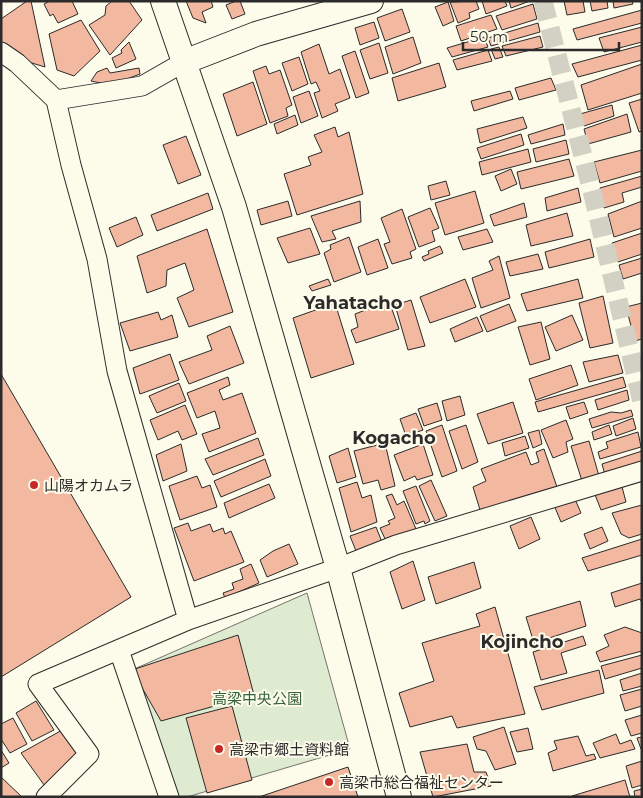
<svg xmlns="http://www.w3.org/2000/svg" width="643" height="798" font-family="Montserrat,'Noto Sans JP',sans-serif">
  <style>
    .green { fill: #deebd1; stroke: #74746e }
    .building { fill: #f2b8a0; stroke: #2b2b2b }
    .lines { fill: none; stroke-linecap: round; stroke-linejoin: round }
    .minor-tunnel { stroke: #d3d1c4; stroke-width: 19; stroke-dasharray: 19 9; stroke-linecap: butt }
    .minor-casing { stroke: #2b2b2b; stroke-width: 21 }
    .tertiary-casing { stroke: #2b2b2b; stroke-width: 26 }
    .minor { stroke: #fdfbea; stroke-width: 19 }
    .tertiary { stroke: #fdfbea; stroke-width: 24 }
    .poi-dot { fill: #c62828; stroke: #fdfbea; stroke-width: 2 }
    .labels { text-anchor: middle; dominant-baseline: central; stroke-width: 4; stroke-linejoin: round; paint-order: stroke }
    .poi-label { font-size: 15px; fill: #2b2b2b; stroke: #fdfbea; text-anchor: start }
    .park-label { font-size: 15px; fill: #34623c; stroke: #fdfbea }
    .quarter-label { font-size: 18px; font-weight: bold; fill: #2b2b2b; stroke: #fdfbea }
  </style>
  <rect width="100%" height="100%" fill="#fdfbea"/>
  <!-- green -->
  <path class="green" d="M307 593 350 749 187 797H178L132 670Z"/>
  <!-- building -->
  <path class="building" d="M27 1H31L45 67 22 60 1 45V19Z
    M50 1H72L78 14 58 23 53 14 50 16 44 4Z
    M112 1H129L142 20 110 55 89 25 105 15 106 6Z
    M186 1H211L213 7 202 12 206 23 193 18Z
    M236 1H240L245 14 232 19 226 5Z
    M476 1 479 9 469 13 470 18 458 23 450 2Z
    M482 1H505L507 6 486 14Z
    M509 1H530L511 8Z
    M564 1H583L585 12 567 15Z
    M590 1H607L608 8 592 11Z
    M613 1H632L633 4 614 8Z
    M448 2 454 21 443 26 435 7Z
    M533 4 537 19 502 30 496 16Z
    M402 9 410 32 385 41 377 18Z
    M642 10V23L577 40 573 29Z
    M491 15 497 29 461 41 456 26Z
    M81 20 100 51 74 76 57 70 49 34Z
    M374 22 379 38 360 45 355 28Z
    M538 23 540 32 491 46 488 38Z
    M642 27V42L604 52 599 38Z
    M540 36 543 47 506 56 502 46Z
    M413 37 421 63 393 74 385 47Z
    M484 37 488 47 452 57 447 48Z
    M129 42 136 59 116 68 112 58 122 53 121 50Z
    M379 43 388 73 370 79 360 50Z
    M319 44 329 74 340 69 350 98 335 104 338 111 322 118 314 93 320 91 316 82 311 84 301 52Z
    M642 45V60L578 77 572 64Z
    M499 47 503 57 495 59 491 49Z
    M488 50 492 61 457 70 453 60Z
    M355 51 369 93 356 98 342 56Z
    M299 57 308 84 292 91 282 63Z
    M439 63 446 87 398 101 392 78Z
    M642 64V93L588 110 581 85Z
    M266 66 269 74 280 70 292 105 286 108 288 116 270 123 253 71Z
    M107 68 110 73 139 68 140 74 111 85 91 81 97 72Z
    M551 78 556 90 519 100 515 88Z
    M253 82 267 124 237 136 223 94Z
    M309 91 318 116 301 123 293 97Z
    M510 91 513 99 474 111 471 101Z
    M642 99V131L639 132 629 103Z
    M612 105 614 116 584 126 580 114Z
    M627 114 631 132 588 144 584 129Z
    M295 115 298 125 277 134 274 124Z
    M523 117 527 128 480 143 477 129Z
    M563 124 565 135 531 144 528 135Z
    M335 127 338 137 349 132 363 194 297 215 284 174 311 165 308 157 322 152 314 135Z
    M521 134 524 145 481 159 477 148Z
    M186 136 201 175 178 184 163 145Z
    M566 140 569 154 536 162 533 149Z
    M528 149 531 162 482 175 479 162Z
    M642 150V171L600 183 594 162Z
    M569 159 574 176 521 189 517 172Z
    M511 169 517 184 501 191 495 176Z
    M642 176V187L622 193 624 202 604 208 600 188Z
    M446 181 450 195 431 200 428 186Z
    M578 188 581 202 547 211 545 198Z
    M475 191 484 223 445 235 435 203Z
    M208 193 213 209 157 231 151 215Z
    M288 201 292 216 261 225 257 210Z
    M360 201 361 222 332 231 336 239 322 242 311 216Z
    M642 201V228L614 237 608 214Z
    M524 203 527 217 494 226 490 215Z
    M430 208 439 228 432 231 435 241 419 247 408 217Z
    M402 209 416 249 410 252 412 258 392 264 384 244 390 242 381 218Z
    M567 213 573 236 531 246 526 225Z
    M136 217 143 235 117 247 109 228Z
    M310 228 320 254 288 263 277 238Z
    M207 229 233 312 189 327 177 298 194 290 185 263 167 270 166 286 147 293 137 256Z
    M487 229 493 242 463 250 458 237Z
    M642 233V254L618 262 612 243Z
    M349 237 361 272 334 282 324 253 331 249 330 245Z
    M378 239 388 268 367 275 358 247Z
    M590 239 594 257 549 268 545 252Z
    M440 246 443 253 424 261 422 257 429 254 428 251Z
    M538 254 543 269 510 276 506 262Z
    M499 256 510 298 481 308 472 278 493 270 489 261Z
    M642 258V273L623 279 619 265Z
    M328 279 331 285 312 291 309 286Z
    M465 279 476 307 430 323 420 297Z
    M578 279 583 298 527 311 521 294Z
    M603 296 613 343 590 348 579 303Z
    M411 300 425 346 408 350 395 305Z
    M389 301 399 329 356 343 351 330 358 327 355 314Z
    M335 303 354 364 311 378 293 318Z
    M642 303V339L635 341 626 307Z
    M509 304 516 321 487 332 480 316Z
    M158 312 161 320 172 315 178 337 130 351 120 323Z
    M572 315 583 340 556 351 545 327Z
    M477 317 483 331 455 342 450 329Z
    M541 322 550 359 530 365 518 327Z
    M230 326 244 363 189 384 179 362 212 350 207 336Z
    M170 354 179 380 140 394 133 368Z
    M618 355 623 373 589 382 583 362Z
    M571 365 578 385 536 400 529 379Z
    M1 374 131 597 1 677Z
    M228 377 230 385 219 390 223 400 242 393 256 433 209 452 202 434 220 428 215 411 197 418 187 393Z
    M623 377 626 387 538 412 535 402Z
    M179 383 186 401 157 413 149 396Z
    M627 390 629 400 598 410 595 400Z
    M460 396 465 415 447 421 442 401Z
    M513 402 523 433 488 444 477 414Z
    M584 402 588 413 570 419 566 407Z
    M437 403 442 420 424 426 418 409Z
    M185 405 197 434 182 440 178 431 158 440 150 420Z
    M631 410 633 416 592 428 589 419 611 412 621 413Z
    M416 413 423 430 406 436 400 419Z
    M633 418 636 429 616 436 613 426Z
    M566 420 573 439 566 442 568 452 553 458 541 430Z
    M442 425 457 471 442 477 426 431Z
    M466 425 478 462 462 469 449 431Z
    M609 425 612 434 594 440 592 432Z
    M539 430 542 444 533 448 528 433Z
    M638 432 641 447 600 459 598 452 608 448 606 442Z
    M525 436 529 448 505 456 502 443Z
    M258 438 264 455 213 475 205 459Z
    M589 441 599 476 582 481 571 446Z
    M385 443 395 486 381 490 378 480 363 484 354 451Z
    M181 444 187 471 163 481 156 455Z
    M423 444 433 475 417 480 415 476 404 481 394 455Z
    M348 448 356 477 337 483 329 456Z
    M544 449 557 487 481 513 473 487 486 481 481 469 526 452 531 465 539 462 536 452Z
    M642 451V464L605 475 602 464Z
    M265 459 271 476 221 497 214 481Z
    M197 476 202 488 210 485 217 507 180 520 169 486Z
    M431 480 447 516 435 521 419 486Z
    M357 482 362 498 371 495 377 522 351 532 339 488Z
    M621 483 626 502 601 510 594 492Z
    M269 484 275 498 229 518 224 503Z
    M416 486 430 521 425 524 424 521 416 524 403 491Z
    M392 494 397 505 404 501 416 529 386 541 380 528 390 524 388 521 395 518 386 496Z
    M574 497 581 513 561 522 554 505Z
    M642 505V534L629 538 621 534 612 513Z
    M531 517 540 539 519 549 510 526Z
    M188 523 191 531 210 524 213 532 223 528 225 534 231 531 244 562 194 581 174 528Z
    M376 527 382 542 356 551 350 536Z
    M602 527 608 541 590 549 584 534Z
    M642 539V555L588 571 582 558Z
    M289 544 298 564 267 577 260 560 273 551Z
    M413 561 425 600 402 609 390 572Z
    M474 562 481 588 436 604 428 577Z
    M251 564 259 583 225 598 223 593 234 589 232 583 243 579 240 569Z
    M642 583V603L640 599 615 607 611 593Z
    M580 601 586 626 534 643 526 617Z
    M495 607 525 714 457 728 452 716 410 727 399 693 434 681 422 643 480 626 476 614Z
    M625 627 642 633V651L600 662 596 652 609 646 604 635Z
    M238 635 254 695 161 721 132 670Z
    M583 636 586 645 561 653 567 673 541 680 533 652Z
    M642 655V668L605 679 601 666Z
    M599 670 604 693 542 710 534 687Z
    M642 673V686L623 691 620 680Z
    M642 689V706L625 711 620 695Z
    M36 701 54 730 32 741 16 713Z
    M232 706 252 780 207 793 186 718Z
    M642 715V733L631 736 625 720Z
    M13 718 27 744 10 753 1 739V724Z
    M504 727 516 764 495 770 486 751 477 749 473 737Z
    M528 728 533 749 517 752 510 732Z
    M64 729 80 753 47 789 21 753Z
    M616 734 620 744 631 740 635 749 600 758 593 743Z
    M578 736 586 756 594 754 596 759 553 771 548 753 557 749 554 741Z
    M642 737V749H641L637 738Z
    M467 744 474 772H486L491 786 433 797 420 752Z
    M1 750 9 763 1 768Z
    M642 761V785L632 788 626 766Z
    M348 767 358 797H259Z
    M1 777 22 797H1Z
    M625 780 630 797 572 796Z
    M642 789V797H635L634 791Z"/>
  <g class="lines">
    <!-- minor-tunnel -->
    <path class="minor-tunnel" d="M543 1 593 195 642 402"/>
    <!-- minor casing -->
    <g class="minor-casing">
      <path id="minor" d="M1 52 17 63 56 100 71 165 97 259 117 371 188 620
        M56 100 142 86 184 62
        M119 650 169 797
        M46 797 89 754 38 684 188 620 338 568 396 545 642 471"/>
    </g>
    <!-- tertiary casing -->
    <g class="tertiary-casing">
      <path id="tertiary" d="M163 1 234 207 338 568 399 797
        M184 62 256 34 371 1"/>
    </g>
    <!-- minor -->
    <use href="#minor" class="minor"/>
    <!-- tertiary -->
    <use href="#tertiary" class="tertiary"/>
  </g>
  <!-- markers -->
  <g class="poi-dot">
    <circle cx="34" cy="485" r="5"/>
    <circle cx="219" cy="749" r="5"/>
    <circle cx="329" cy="782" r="5"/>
  </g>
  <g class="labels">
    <!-- poi labels -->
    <g class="poi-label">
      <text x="44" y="485">山陽オカムラ</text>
      <text x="229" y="749">高梁市郷土資料館</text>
      <text x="339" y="782">高梁市総合福祉センター</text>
    </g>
    <!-- park labels -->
    <g class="park-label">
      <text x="257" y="698">高梁中央公園</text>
    </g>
    <!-- quarter labels -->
    <g class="quarter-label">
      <text x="353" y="303">Yahatacho</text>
      <text x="394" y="438">Kogacho</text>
      <text x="522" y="642">Kojincho</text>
    </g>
  </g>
  <!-- border -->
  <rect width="643" height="798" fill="none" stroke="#2b2b2b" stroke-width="5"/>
  <!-- scale -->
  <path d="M463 42v8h156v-8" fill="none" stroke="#2b2b2b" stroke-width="2.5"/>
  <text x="470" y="42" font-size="15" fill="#2b2b2b" stroke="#fdfbea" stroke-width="4" paint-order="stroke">50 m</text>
</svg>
